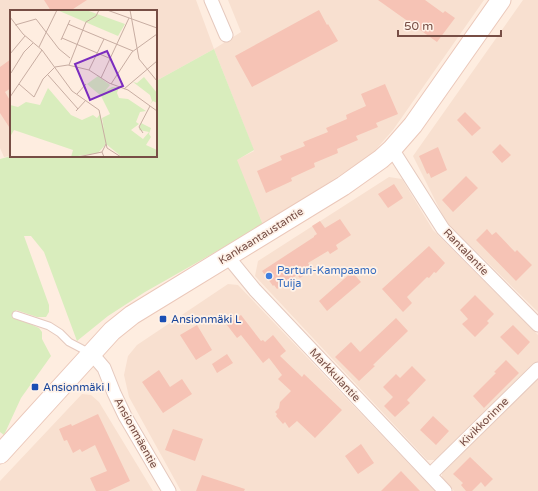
<svg xmlns="http://www.w3.org/2000/svg" width="538" height="491" font-family="'Varela Round',sans-serif">
  <style>
    .residential { fill: #f8e0d0 }
    .green { fill: #d9edbd }
    .building { fill: #f6c3b5 }
    .lines { fill: none; stroke-linecap: round; stroke-linejoin: round }
    .lane-casing { stroke: #e5c9be; stroke-width: 9 }
    .street-casing { stroke: #e5c9be; stroke-width: 15 }
    .secondary-casing { stroke: #ebc8ba; stroke-width: 21 }
    .lane { stroke: #fff; stroke-width: 7 }
    .street { stroke: #fff; stroke-width: 13 }
    .secondary { stroke: #fff; stroke-width: 19 }
    .shop-dot { fill: #3f7fe0; stroke: #fff2e8; stroke-width: 1.5 }
    .transit-dot { fill: #1a4fb4; stroke: #fff2e8; stroke-width: 1.5 }
    .labels { text-anchor: middle; dominant-baseline: central; stroke-width: 3.5; stroke-linejoin: round; paint-order: stroke }
    .street-label { font-size: 11px; fill: #774e45; stroke: #fff2e8 }
    .shop-label { font-size: 11px; fill: #366cbe; stroke: #fff2e8; text-anchor: start }
    .transit-label { font-size: 11px; fill: #164399; stroke: #fff2e8; text-anchor: start }
    .inset-road { fill: none; stroke: #c8ada2; stroke-width: 1 }
    .view { fill: #7b2cbf; fill-opacity: 0.15; stroke: #7b2cbf; stroke-width: 2 }
    .inset-edge { fill: none; stroke: #774e45; stroke-width: 2 }
  </style>
  <rect width="100%" height="100%" fill="#feede0"/>
  <!-- residential -->
  <path class="residential" d="M0 0H196L214 49 241 32 228 0H484L393 130 371 155 263 225 236 160 254 151 214 49 156 81V11H11V156L4 157 0 148Z
    M523 0H538V312L446 222 413 156Z
    M389 177 402 179 433 230 538 335V362L436 460H427L255 276 258 261Z
    M228 284 238 285 435 491H181L129 397 124 375 128 356 137 345Z
    M538 379V491H454L442 479V471Z
    M82 394 91 395 99 402 153 491H0V481Z"/>
  <!-- green -->
  <path class="green" d="M214 49 254 150 237 160 263 225 145 292 108 316 77 341 44 252 31 236H24L49 305V312L46 317H37L16 310 15 317 39 328 42 332V339L51 356 21 398 4 435 0 432V159L11 156H156V81Z"/>
  <!-- building -->
  <path class="building" d="M44 0H87L70 11H51Z
    M378 0H425L443 13 445 11 455 18 437 42Z
    M319 10 327 25 328 24 338 41 252 87 235 56Z
    M11 59V88L5 92 11 102V130L0 113V67Z
    M385 84 398 114 376 123 378 127 356 136 358 140 337 149 338 153 314 163 315 167 291 178 292 181 266 193 257 171 282 160 280 156 305 146 303 142 328 132 326 128 347 119 346 115 366 106 361 94Z
    M465 112 481 128 472 136 457 120Z
    M500 144 511 155 502 163 492 152Z
    M438 147 447 170 431 178 429 173 427 174 419 156Z
    M466 176 478 188 453 212 442 200Z
    M394 184 403 198 388 208 378 194Z
    M340 219 351 235 336 245 338 249 330 254 328 251 308 263 312 270 300 278 297 275 277 289 274 285 273 286 262 271 314 237V236L317 234 312 226 320 221 325 228Z
    M487 229 492 235 496 232 515 252 517 250 532 265 516 281 476 240Z
    M429 246 445 263 436 273 434 272 429 278 427 277 407 297 412 303 403 312 382 289Z
    M352 272 361 282 327 311 319 301Z
    M475 295 494 314 487 321 489 323 475 337 462 324 468 319 460 310Z
    M241 315 261 341 263 340 265 342 273 335 286 351 280 356 302 377 304 374 342 410 315 438 297 421 289 428 285 422 283 424 276 416 277 414 275 412 279 408 280 402 291 391 278 379 282 375 269 358 263 363 241 335 237 338 227 325Z
    M396 318 408 331 373 365 375 366 359 381 335 357 351 342 360 352Z
    M197 325 212 350 196 360 180 335Z
    M513 325 530 342 518 355 500 337Z
    M227 354 233 363 217 373 212 364Z
    M506 360 519 373 484 408 473 396 496 373 494 372Z
    M412 366 426 380 407 400 410 403 395 417 384 406 393 397 383 387 396 374 400 378Z
    M159 370 170 387 182 379 192 394 163 413 142 382Z
    M98 414 130 481 108 491H96L90 478 107 471 95 445 82 452 80 449 73 453 67 440 64 441 59 429 71 424 72 426Z
    M433 416 449 431 436 445 420 430Z
    M173 429 203 439 195 461 165 450Z
    M361 444 374 463 358 474 345 456Z
    M470 457 493 479 485 487 481 482 472 491H466L461 485 463 483 453 474Z
    M401 471 420 491H381Z
    M202 475 245 489 244 491H196Z"/>
  <g class="lines">
    <!-- lane casing -->
    <g class="lane-casing">
      <path id="lane" d="M16 315 49 326 60 333 69 342 90 353"/>
    </g>
    <!-- street casing -->
    <g class="street-casing">
      <path id="street" d="M211 0 226 35
        M392 149 443 229 538 325
        M228 257 255 290 445 491
        M92 354 104 368 114 393 125 416 169 491
        M430 475 538 369"/>
    </g>
    <!-- secondary casing -->
    <g class="secondary-casing">
      <path id="secondary" d="M0 454 112 331 132 315 343 186 381 159 392 149 413 125 501 0"/>
    </g>
    <!-- lane -->
    <use href="#lane" class="lane"/>
    <!-- street -->
    <use href="#street" class="street"/>
    <!-- secondary -->
    <use href="#secondary" class="secondary"/>
  </g>
  <!-- markers -->
  <circle class="shop-dot" cx="269" cy="276" r="4"/>
  <g class="transit-dot">
    <rect x="159" y="315" width="8" height="8" rx="2"/>
    <rect x="31" y="383" width="8" height="8" rx="2"/>
  </g>
  <g class="labels">
    <!-- street labels -->
    <g class="street-label">
      <text transform="translate(261 236) rotate(-32)">Kankaantaustantie</text>
      <text transform="translate(466 252) rotate(46)">Rantalantie</text>
      <text transform="translate(335 375) rotate(47)">Markkulantie</text>
      <text transform="translate(484 422) rotate(-45)">Kivikkorinne</text>
      <text transform="translate(136 433) rotate(61)">Ansionmäentie</text>
    </g>
    <!-- shop labels -->
    <g class="shop-label">
      <text x="277" y="270">Parturi-Kampaamo<tspan x="277" dy="13">Tuija</tspan></text>
    </g>
    <!-- transit labels -->
    <g class="transit-label">
      <text x="171" y="319">Ansionmäki L</text>
      <text x="43" y="387">Ansionmäki I</text>
    </g>
  </g>
  <!-- overview -->
  <g transform="translate(10 10)">
    <rect width="147" height="147" fill="#feede0"/>
    <path d="M47 0H76L115 14 108 26ZM88 66 100 75 95 81 102 77H109L107 83 109 88 118 89 136 101 130 102 126 112 129 114 121 120 133 129 139 122 129 120 131 113 141 118 139 124 141 127 136 135 147 140 146 147H112L96 134 88 143 61 147 63 140 4 120 0 127V95L8 97 16 92 30 95 38 78 61 105 72 110 83 105 87 108 90 104 94 120 92 108 100 104 91 86 77 74ZM134 67 147 83V93L143 91 140 94 142 91 140 85 123 72 127 73Z" fill="#d9edbd"/>
    <path class="inset-road" d="M97 0 147 18M120 0 129 49 147 71M0 7 13 24 32 40 0 87M58 14 123 41M5 15 26 9 49 39 60 48M52 28 99 48M51 30 60 10M29 37 47 0M32 40 62 81 89 100 97 138 111 147M0 44 15 26M59 55 76 12 86 6 89 0M45 57 58 55 79 60 99 73 118 80 147 101M79 60 94 29M1 63 14 42 23 33M38 65 68 99M91 68 119 8M9 74 24 87 33 69 45 57M101 74 122 42 147 24M114 79 147 51M67 84 76 74M66 101 76 90M133 123 129 117 140 96M68 147 92 142M94 147 92 142 96 134"/>
    <path class="view" d="M97 41 113 76 80 90 65 54Z"/>
    <rect width="147" height="147" class="inset-edge"/>
  </g>
  <!-- scale -->
  <path d="M398 30v6h103v-6" fill="none" stroke="#774e45" stroke-width="2"/>
  <text x="404" y="30" font-size="12" fill="#774e45" stroke="#fff2e8" stroke-width="3" paint-order="stroke">50 m</text>
</svg>
